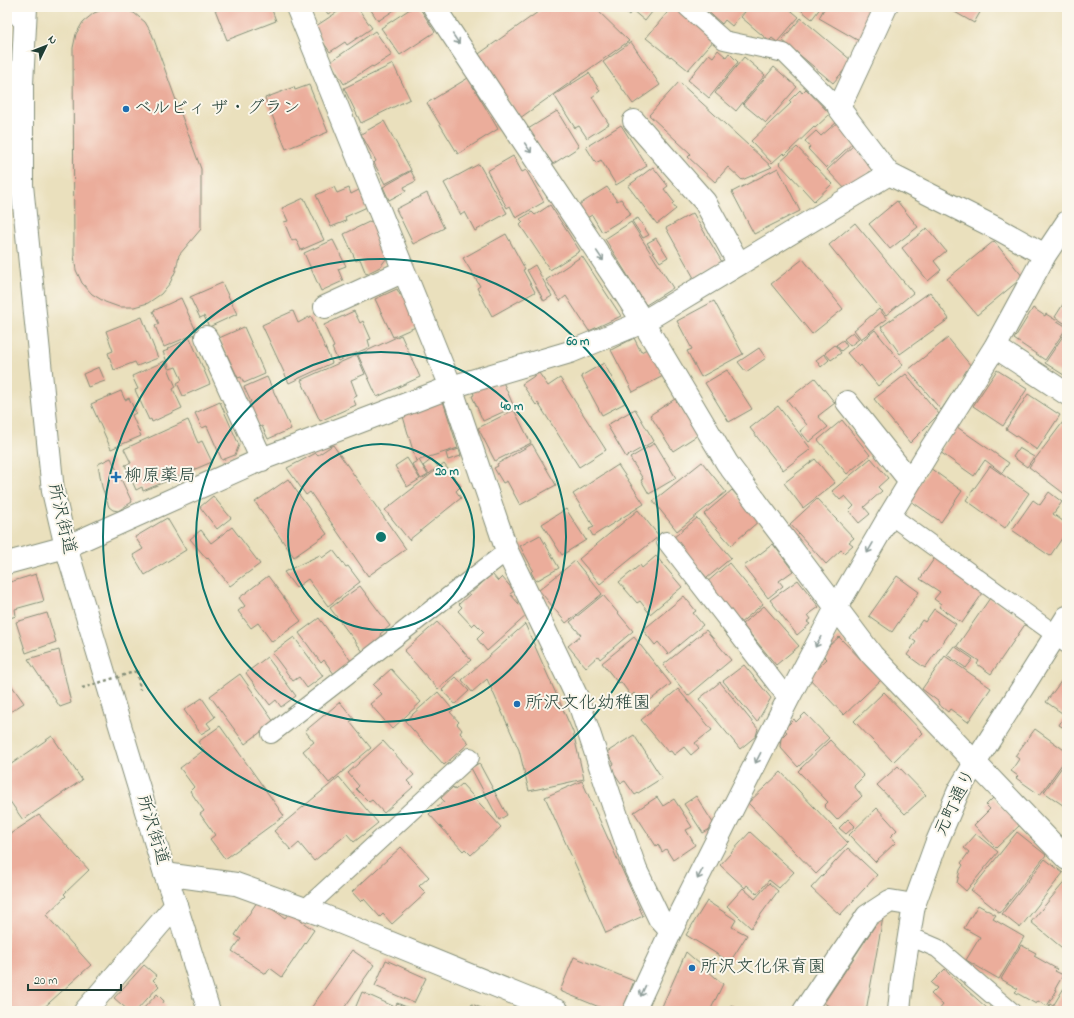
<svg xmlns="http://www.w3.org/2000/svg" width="1074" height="1018" font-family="'Indie Flower','Klee One',sans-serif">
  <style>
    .building { fill: #ebad9b }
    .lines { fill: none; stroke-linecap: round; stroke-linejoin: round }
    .service-casing { stroke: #848e78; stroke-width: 20 }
    .minor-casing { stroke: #848e78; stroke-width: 24 }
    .tertiary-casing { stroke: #848e78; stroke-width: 24 }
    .primary-casing { stroke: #848e78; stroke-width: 24 }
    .path { stroke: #848e78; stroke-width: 2.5; stroke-dasharray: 3 3; stroke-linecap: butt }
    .service { stroke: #fff; stroke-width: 18 }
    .minor { stroke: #fff; stroke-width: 22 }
    .tertiary { stroke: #fff; stroke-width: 22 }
    .primary { stroke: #fff; stroke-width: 22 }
    .path-bridge { stroke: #848e78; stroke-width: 2.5; stroke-dasharray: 3 3; stroke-linecap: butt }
    .oneway { stroke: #8f9e9a }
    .ring { fill: none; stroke: #0f766e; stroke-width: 2 }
    .poi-dot { fill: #1f6fb2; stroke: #fbf7ec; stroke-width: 1.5 }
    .labels { text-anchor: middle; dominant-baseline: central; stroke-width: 4; stroke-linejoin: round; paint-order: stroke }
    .poi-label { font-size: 18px; fill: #1f3d34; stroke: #fbf7ec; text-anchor: start }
    .street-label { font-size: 18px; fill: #1f3d34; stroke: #fbf7ec }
    .centre { fill: #0f766e; stroke: #fbf7ec; stroke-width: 2 }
    .ring-label { font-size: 12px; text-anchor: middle; font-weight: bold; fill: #0f766e; stroke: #fbf7ec; stroke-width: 4; stroke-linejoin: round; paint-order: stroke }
  </style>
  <rect width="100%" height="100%" fill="#fbf7ec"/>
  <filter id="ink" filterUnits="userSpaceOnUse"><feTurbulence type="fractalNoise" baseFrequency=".025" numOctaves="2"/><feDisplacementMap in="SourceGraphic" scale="8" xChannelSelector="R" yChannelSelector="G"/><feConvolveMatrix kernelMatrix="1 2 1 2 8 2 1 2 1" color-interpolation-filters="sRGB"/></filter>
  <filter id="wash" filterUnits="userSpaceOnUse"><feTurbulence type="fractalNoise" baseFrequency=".012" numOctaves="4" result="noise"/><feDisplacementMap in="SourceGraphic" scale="16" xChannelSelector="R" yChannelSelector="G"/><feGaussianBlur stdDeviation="0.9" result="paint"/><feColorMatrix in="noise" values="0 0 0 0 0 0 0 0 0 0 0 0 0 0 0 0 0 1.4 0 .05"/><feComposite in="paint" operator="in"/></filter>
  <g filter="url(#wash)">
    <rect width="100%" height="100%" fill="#eae0bd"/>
    <g id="blocks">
      <!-- building -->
      <path class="building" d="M214 7H271L276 21 227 40Z
        M323 7H339L328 14Z
        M345 7H357L372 28 347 45 345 42 330 52 313 28Z
        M369 7H399L378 21Z
        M413 7H419L435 32 400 55 381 28Z
        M545 7H594L629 41 520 118 476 56Z
        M619 7H656L645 21 632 10 629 15Z
        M672 7H685L715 39 688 70 671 56 670 57 646 38Z
        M704 7H747L732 26 725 20 722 24 704 8Z
        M749 7H787L799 17 777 42 772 38 769 41 741 17Z
        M797 7H821L812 19Z
        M825 7H878L859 41 819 18Z
        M946 7H983L974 23Z
        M107 8H121L134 13 145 22 152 34 201 169V229L179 255 176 270 170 283 161 294 148 303 134 307H119L105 302 92 294 82 283 76 270 74 255 73 48 76 34 83 22 94 13Z
        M801 18 852 61 833 83 782 40Z
        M375 31 392 55 373 67 372 66 344 84 330 62Z
        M631 42 660 85 633 104 603 62Z
        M718 50 726 57 729 53 738 62 709 98 688 80 709 54 713 57Z
        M744 57 765 75 736 111 715 93Z
        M393 64 410 99 361 123 344 88Z
        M774 67 797 87 766 123 743 104Z
        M589 73 600 91 592 97 609 124 587 138 579 126 575 128 554 95Z
        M468 78 498 129 458 154 427 103Z
        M679 82 772 167 742 180 728 167 715 182 688 157 691 154 649 115Z
        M309 85 328 132 286 149 265 98 294 87 295 90Z
        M806 89 830 114 815 128 814 127 785 155 783 153 772 163 751 141 791 103 789 101 800 90 802 93Z
        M557 111 579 147 553 164 546 154 545 155 528 129Z
        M384 121 411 170 385 184 374 163 376 161 361 134Z
        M837 122 855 141 826 168 808 149 810 147 805 141 816 131 821 136Z
        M621 125 647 166 616 185 601 160 596 163 586 147Z
        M855 144 876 166 848 192 827 170Z
        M797 147 832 184 814 201 779 163Z
        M513 156 522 172 526 170 544 202 516 218 510 206 507 208 487 171Z
        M479 164 507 213 475 231 465 212 461 215 444 183Z
        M653 167 668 186 664 189 674 202 672 204 676 209 657 224 628 186Z
        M778 168 800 211 754 234 732 192Z
        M411 171 416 181 404 187 406 191 389 200 383 187Z
        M334 187 337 193 349 188 351 194 359 190 367 207 345 217 346 221 331 227 316 195Z
        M607 187 617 201 621 199 631 214 602 232 592 215 585 219 577 206Z
        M427 193 444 228 413 244 396 209Z
        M304 198 324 240 301 250 296 239 292 241 284 222 288 221 282 208Z
        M897 201 918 227 890 249 869 224Z
        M550 205 580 251 550 270 520 225 523 222 520 219 532 212 535 215Z
        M693 213 722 262 694 278 666 228Z
        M638 218 649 235 643 238 632 221Z
        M373 220 389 255 380 267 366 274 360 259 356 261 344 234Z
        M631 222 673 288 646 305 605 239Z
        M855 223 913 293 886 315 829 245Z
        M927 228 946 251 934 261 941 270 928 281 902 248Z
        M506 234 525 269 523 270 535 292 492 316 477 288 480 286 463 258Z
        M656 238 668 257 660 262 647 243Z
        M333 240 346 266 338 269 343 281 321 291 304 253Z
        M994 241 1023 277 977 315 947 279Z
        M582 256 621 316 589 331 566 296 560 301 546 280Z
        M803 259 843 309 812 334 771 284Z
        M535 265 552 296 544 301 527 270Z
        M222 283 237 314 209 327 204 316 200 318 190 297Z
        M397 289 400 295 406 293 420 325 393 337 375 299Z
        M930 292 949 319 900 354 881 327Z
        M181 298 197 333 164 347 155 326 159 324 153 311Z
        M1067 298V325L1055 317Z
        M714 301 743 354 701 377 687 351 692 349 677 321Z
        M1033 308 1045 316 1046 314 1067 327 1045 360 1014 339Z
        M879 309 887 319 861 339 854 330Z
        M293 311 298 323 311 316 332 363 289 383 262 325Z
        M354 311 360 323 363 321 371 339 368 340 370 347 338 361 332 348 334 347 324 325Z
        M142 317 158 358 137 366 135 362 114 370 108 353 113 351 106 331Z
        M244 327 265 374 244 383 241 377 238 378 219 338Z
        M875 330 903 365 878 386 861 365 859 367 847 353Z
        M1067 330V377L1045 363Z
        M853 332 859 339 850 346 844 339Z
        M401 335 420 377 377 397 358 355Z
        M190 338 210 384 183 396 177 383 182 380 176 367 170 369 163 352 168 350 167 349Z
        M634 338 641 352 649 348 663 376 633 392 611 350Z
        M948 338 971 366 941 410 908 370Z
        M843 340 847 346 841 351 836 345Z
        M835 345 841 353 831 360 825 353Z
        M759 348 766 358 746 372 738 362Z
        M824 354 829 360 821 367 816 360Z
        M357 355 365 374 351 380 357 396 353 398 356 405 320 421 301 380Z
        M165 361 176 387 173 389 182 408 152 422 151 419 149 420 135 390 138 389 132 376Z
        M604 363 625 403 602 415 581 376Z
        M99 367 105 381 88 387 83 374Z
        M727 370 752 409 729 422 705 383Z
        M997 370 1027 389 1003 426 973 406Z
        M539 373 548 386 560 378 606 450 579 467 538 403 536 405 522 384Z
        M906 374 939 414 910 443 874 399Z
        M267 377 291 429 268 439 262 426 259 427 248 404 251 402 244 387Z
        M815 378 835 403 818 416 828 427 809 442 800 431 807 425 787 400Z
        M503 382 514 407 483 421 472 396 474 395 473 391 491 383 493 386Z
        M121 391 125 400 129 398 136 413 132 415 141 436 111 449 91 404Z
        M1028 394 1060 415 1037 450 1006 429Z
        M675 399 698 435 673 451 650 415Z
        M443 401 458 448 416 461 402 413Z
        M220 402 239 445 235 455 222 460 207 426 202 428 195 413Z
        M778 406 811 449 783 470 750 428Z
        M635 409 654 441 626 457 607 425Z
        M514 410 531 443 495 461 478 428Z
        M188 420 198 443 202 441 212 462 143 491 142 487 136 490 125 465 131 463 124 449Z
        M842 420 870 455 847 474 818 440Z
        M1063 422 1067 425V493L1066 495 1029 467Z
        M957 427 1009 463 1002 473 985 460 974 476 940 452Z
        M655 443 676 478 649 494 641 480 643 479 630 458Z
        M532 444 556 485 520 505 507 481 503 483 494 468 498 466 497 464Z
        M333 445 406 549 368 576 310 492 306 495 287 468 316 453 318 455Z
        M1019 448 1034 457 1027 467 1013 457Z
        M459 449 461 456 448 460 446 453Z
        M111 458 132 502 118 511 113 510 109 507 102 487 98 464Z
        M407 458 420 479 407 487 395 466Z
        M871 458 888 478 878 487 882 491 864 507 870 514 859 523 849 511 854 506 845 496 840 500 832 491Z
        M432 459 438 467 429 474 423 466Z
        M815 459 835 483 803 508 784 483Z
        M419 460 428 475 421 479 412 464Z
        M702 462 726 492 677 531 653 501Z
        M444 464 461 486 456 491 461 498 409 540 385 510Z
        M618 465 644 504 593 536 589 529 594 527 573 494Z
        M990 466 1029 493 1005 528 966 500Z
        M930 468 962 491 941 522 908 499Z
        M288 479 327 534 294 557 255 502Z
        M732 490 759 521 731 545 704 514Z
        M1049 492 1062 502 1053 514 1067 524V531L1050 556 1012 530 1033 500 1040 505Z
        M213 496 231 518 217 529 200 507Z
        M817 499 854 538 849 542 853 545 844 553 841 550 826 564 790 524Z
        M566 509 586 540 562 555 542 524Z
        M638 510 659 536 600 584 579 559Z
        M167 518 186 550 145 575 133 555 143 549 135 537Z
        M697 518 731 558 707 578 673 538Z
        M232 527 260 564 230 586 208 558 207 559 190 539 201 530 211 543Z
        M540 535 559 568 536 581 531 572 533 570 520 546Z
        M773 544 793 571 779 581 783 586 768 598 744 566Z
        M333 550 346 567 348 566 360 582 328 606 308 579 296 588 284 572 320 555 322 558Z
        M656 556 682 587 650 614 640 601 637 603 619 582 640 565 642 568Z
        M936 556 985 590 962 623 939 607 941 604 934 599 940 592 920 579Z
        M575 561 602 594 566 623 539 590Z
        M729 563 763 604 739 624 706 583Z
        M36 574 44 601 15 609 16 616 7 619V583Z
        M492 574 498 581 502 577 514 591 510 594 528 614 487 651 477 639 484 632 475 623 472 626 458 611 462 607 459 604Z
        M268 576 301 621 272 642 258 623 251 628 238 611 245 606 239 598Z
        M897 576 919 592 892 632 869 616Z
        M798 580 819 607 808 615 811 619 807 622 810 624 797 635 770 600Z
        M360 586 390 626 380 634 383 638 364 653 330 608Z
        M603 595 633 631 600 659 598 656 586 667 568 646 581 635 570 622Z
        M684 596 696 611 693 613 703 625 668 654 658 642 655 645 643 630Z
        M990 598 1026 623 991 674 977 664 979 661 957 646Z
        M764 606 799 646 776 665 742 624Z
        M934 609 956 624 925 668 907 655 916 642 910 638 922 620 925 622Z
        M47 613 56 642 26 653 16 622Z
        M319 618 351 661 334 674 324 660 321 663 299 633Z
        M437 622 471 660 438 689 404 651Z
        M525 624 573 732 584 779 529 791 519 750 487 679 472 692 462 680Z
        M706 630 731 660 688 696 663 665Z
        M294 637 323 676 307 688 299 677 293 681 272 653Z
        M634 637 671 684 644 705 634 693 631 696 621 682 618 683 602 663Z
        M839 637 881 680 844 715 808 677 827 659 821 653Z
        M954 646 973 659 966 668 947 655Z
        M59 650 71 703 60 707 28 659Z
        M945 656 991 688 968 722 950 709 948 712 938 704 939 702 922 689Z
        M267 657 296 696 281 707 276 700 270 705 246 673Z
        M744 665 771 698 757 722 723 681Z
        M391 669 421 702 392 729 370 704 382 694 373 685Z
        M1067 673V730L1059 725 1065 715 1046 702Z
        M240 674 274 722 245 744 210 696Z
        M456 677 469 691 455 704 442 690Z
        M7 679 24 703 7 714Z
        M720 682 758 729 756 736 740 749 699 699Z
        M678 689 712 730 695 743 699 748 691 755 684 747 674 755 671 751 668 752 641 720Z
        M438 692 453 710 450 712 459 722 457 724 462 730 460 733 469 743 444 765 405 721Z
        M884 692 923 733 893 762 854 721Z
        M202 698 215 717 207 723 211 728 201 734 184 710Z
        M340 702 354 719 350 722 371 748 329 783 303 751 314 742 305 731Z
        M805 713 829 738 798 767 780 747 781 738 787 732 784 729 794 719 796 722Z
        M220 726 284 816 225 859 210 839 215 835 200 814 204 811 190 791 194 787 180 768 204 750 198 742Z
        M1035 729 1067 752V757L1040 795 1016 778 1018 776 1011 771 1019 759 1015 756Z
        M634 735 662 778 635 795 625 781 621 783 610 767 614 764 607 752Z
        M52 736 82 780 23 820 7 797V767Z
        M830 740 864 776 854 786 862 796 837 820 824 806 828 802 798 771Z
        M383 741 414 775 407 781 413 787 384 813 372 800 369 802 356 789 359 786 348 773Z
        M1067 760V808L1044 792Z
        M479 763 507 815 499 820 471 768Z
        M898 766 926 795 905 814 877 785Z
        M781 772 848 843 816 874 748 803Z
        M339 777 378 823 354 842 347 834 314 861 299 843 291 850 274 831Z
        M582 781 643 916 606 933 545 797Z
        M462 784 501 827 471 855 465 849 463 851 429 814 444 801 441 798 453 787 455 790Z
        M696 796 715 826 703 833 684 804Z
        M657 797 663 806 674 799 692 827 686 830 695 845 673 860 666 849 662 852 658 844 656 846 634 812Z
        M993 798 1020 825 996 848 974 825 990 809 986 805Z
        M877 808 897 830 890 837 896 842 875 862 849 835Z
        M39 815 89 870 64 894 66 896 46 915 91 965 40 1011H7V836Z
        M848 819 855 826 846 834 839 828Z
        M750 832 794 872 779 888 769 880 757 894 747 885 745 888 720 865Z
        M1017 832 1046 855 1000 913 971 890Z
        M976 834 998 852 966 891 957 883 960 870 963 865 961 863 969 852 964 848Z
        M401 847 429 877 419 886 426 893 392 924 383 914 380 917 364 899 361 902 352 892Z
        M848 848 877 875 840 915 811 888Z
        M1045 859 1063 873 1020 928 1002 914Z
        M1067 879V952L1031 922Z
        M769 883 778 891 751 928 727 906 743 888 755 899Z
        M707 901 736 920 732 927 747 935 730 962 686 935Z
        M257 902 263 906 265 904 285 918 289 913 314 930 282 977 270 968 266 974 232 951 241 939 235 935Z
        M978 905 996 915 993 919 1024 937 999 979 966 960 980 937 964 928Z
        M884 912 866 1011H837L824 1003Z
        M1021 945 1036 953 1034 956 1057 969 1055 971 1063 975 1055 989 1057 990 1047 1006 1038 1001 1036 1004 1015 992 1018 989 1001 979Z
        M352 950 374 965 342 1011H309Z
        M686 952 723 984 710 1011H660Z
        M574 957 634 981 622 1011H609L560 991Z
        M386 960 426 978 414 1003 375 986Z
        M144 965 157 976 153 980 159 986 136 1011H129L114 998Z
        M945 969 949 974 987 1008 984 1011H938L943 1005 931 994 937 988 931 983Z
        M1064 988 1067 990V1011H1047L1050 1004 1053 1006Z
        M362 992 395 1007 397 1003 416 1011H354Z
        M157 994 164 1001 163 1003 166 1006 163 1009 166 1011H141Z
        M472 1004 488 1011H469Z
        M731 1005 741 1011H727Z"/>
    </g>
  </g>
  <g filter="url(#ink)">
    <use href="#blocks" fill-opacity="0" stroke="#848e78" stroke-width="1"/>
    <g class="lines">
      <!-- service casing -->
      <g class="service-casing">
        <path id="service" d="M9 7 25 24
          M687 7 724 40 784 53 839 108
          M890 515 1056 635 1067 644
          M666 541 788 699
          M271 734 507 551
          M305 909 470 757
          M909 936 937 948 1011 1011"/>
      </g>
      <!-- minor casing -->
      <g class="minor-casing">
        <path id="minor" d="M297 7 451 387 507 551 577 697 612 802 636 870 659 918 671 931
          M434 7 622 289 643 322 727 463 872 655 1067 859
          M886 7 839 108 889 174
          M634 121 705 202 739 264
          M325 307 404 271
          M206 337 262 460
          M995 347 1067 394
          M847 402 910 481
          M66 547 267 457 451 387 570 352 643 322 889 174 1000 230 1045 255
          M165 874 236 884 322 915 558 1011
          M85 1011 176 905
          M634 1011 671 931 788 699 836 608 890 515 926 456 995 347 1045 255 1067 222
          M804 1011 867 916 890 901 914 905"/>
      </g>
      <!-- tertiary casing -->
      <g class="tertiary-casing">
        <path id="tertiary" d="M7 563 66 547
          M899 1011 902 980 914 905 936 844 959 790 975 763 1067 617"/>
      </g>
      <!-- primary casing -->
      <g class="primary-casing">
        <path id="primary" d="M26 7 22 84V185L53 491 66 547 165 874 176 905 209 1011"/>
      </g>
      <!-- path -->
      <path class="path" d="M137 671 140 690"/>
      <!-- service -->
      <use href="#service" class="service"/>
      <!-- minor -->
      <use href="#minor" class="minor"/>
      <!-- tertiary -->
      <use href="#tertiary" class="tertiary"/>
      <!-- primary -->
      <use href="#primary" class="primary"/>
      <!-- path-bridge -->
      <path class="path-bridge" d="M82 688 137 671"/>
    </g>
    <!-- one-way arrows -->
    <defs><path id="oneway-shaft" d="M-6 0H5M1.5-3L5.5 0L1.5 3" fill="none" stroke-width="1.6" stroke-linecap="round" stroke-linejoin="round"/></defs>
    <g class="oneway">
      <use href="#oneway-shaft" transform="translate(456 39) rotate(56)"/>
      <use href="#oneway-shaft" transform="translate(528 148) rotate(56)"/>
      <use href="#oneway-shaft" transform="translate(600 256) rotate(56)"/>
      <use href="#oneway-shaft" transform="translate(870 548) rotate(120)"/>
      <use href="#oneway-shaft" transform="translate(818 642) rotate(118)"/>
      <use href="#oneway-shaft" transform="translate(758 758) rotate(117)"/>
      <use href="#oneway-shaft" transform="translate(700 874) rotate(117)"/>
      <use href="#oneway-shaft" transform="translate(643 991) rotate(115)"/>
    </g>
  </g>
  <!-- distance rings -->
  <g class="ring">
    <circle cx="381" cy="537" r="93"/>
    <circle cx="381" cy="537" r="185"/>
    <circle cx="381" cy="537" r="278"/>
  </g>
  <!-- markers -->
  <g class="poi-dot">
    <circle cx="126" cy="109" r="4"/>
    <path d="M114 471h4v4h4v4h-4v4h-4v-4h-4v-4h4z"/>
    <circle cx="517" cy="704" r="4"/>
    <circle cx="692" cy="968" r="4"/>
  </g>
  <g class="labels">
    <!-- poi labels -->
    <g class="poi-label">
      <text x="134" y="109">ベルビィ ザ・グラン</text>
      <text x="124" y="477">柳原薬局</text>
      <text x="525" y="704">所沢文化幼稚園</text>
      <text x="700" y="968">所沢文化保育園</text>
    </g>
    <!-- street labels -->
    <g class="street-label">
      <text transform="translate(61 519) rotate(77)">所沢街道</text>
      <text transform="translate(956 803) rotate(-64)">元町通り</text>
      <text transform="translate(152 830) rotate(73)">所沢街道</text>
    </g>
  </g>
  <circle cx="381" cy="537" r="6" class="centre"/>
  <g class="ring-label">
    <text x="578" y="345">60 m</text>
    <text x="512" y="410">40 m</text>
    <text x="447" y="475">20 m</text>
  </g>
  <!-- margin -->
  <rect width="1074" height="1018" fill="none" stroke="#fbf7ec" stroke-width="24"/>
  <!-- north arrow -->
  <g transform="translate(46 46) rotate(47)" stroke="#fbf7ec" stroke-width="3" paint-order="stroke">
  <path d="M0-3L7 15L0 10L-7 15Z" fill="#1f3d34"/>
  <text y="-6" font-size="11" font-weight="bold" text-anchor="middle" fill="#1f3d34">N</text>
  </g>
  <!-- scale -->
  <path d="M28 984v6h93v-6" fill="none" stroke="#1f3d34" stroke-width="2"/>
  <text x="34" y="984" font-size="12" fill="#1f3d34" stroke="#fbf7ec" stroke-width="3" paint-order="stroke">20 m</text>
</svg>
